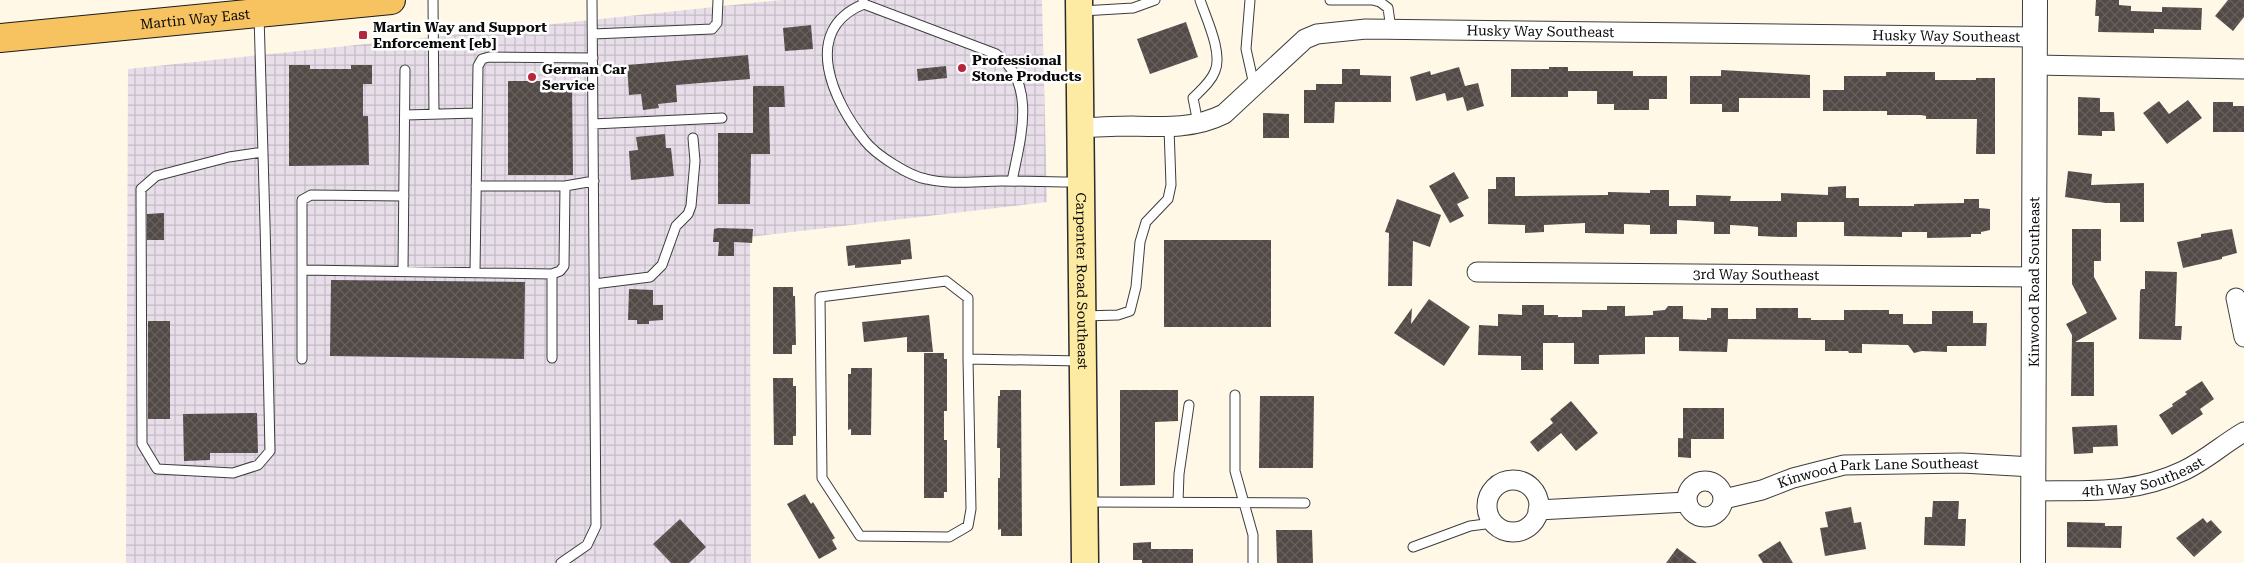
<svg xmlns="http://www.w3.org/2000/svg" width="2244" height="563" font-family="'Roboto Serif',serif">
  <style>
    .industrial { fill: url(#industrial-grid) }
    .building { fill: url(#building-cross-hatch) }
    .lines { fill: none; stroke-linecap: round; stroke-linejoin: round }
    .service-casing { stroke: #3d3d3d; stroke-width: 11 }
    .minor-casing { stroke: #3d3d3d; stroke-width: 21 }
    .tertiary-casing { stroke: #3d3d3d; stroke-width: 26 }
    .secondary-casing { stroke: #2c2c2c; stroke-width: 29 }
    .primary-casing { stroke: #1b1b1b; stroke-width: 30 }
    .service { stroke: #fff; stroke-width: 9 }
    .minor { stroke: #fff; stroke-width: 19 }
    .tertiary { stroke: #fff; stroke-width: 24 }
    .secondary { stroke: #feeba3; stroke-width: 26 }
    .primary { stroke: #f6c360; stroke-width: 28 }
    .poi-dot { fill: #b6263b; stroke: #fff; stroke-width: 2 }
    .labels { text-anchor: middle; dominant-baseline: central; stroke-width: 5; stroke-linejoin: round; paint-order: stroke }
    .street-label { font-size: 14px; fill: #0a0a0a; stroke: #fff }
    .poi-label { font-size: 14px; font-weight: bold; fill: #0a0a0a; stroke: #fff; text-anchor: start }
  </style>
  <defs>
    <pattern id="industrial-grid" width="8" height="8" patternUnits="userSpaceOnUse" patternTransform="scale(1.25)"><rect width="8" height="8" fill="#e7dee9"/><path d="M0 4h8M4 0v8" fill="none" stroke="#c5bdc6"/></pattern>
    <pattern id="building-cross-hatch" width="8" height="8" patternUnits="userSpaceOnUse" patternTransform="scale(1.25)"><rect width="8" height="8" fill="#524a47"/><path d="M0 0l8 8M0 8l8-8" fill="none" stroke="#66605d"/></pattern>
  </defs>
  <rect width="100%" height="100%" fill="#fff8e7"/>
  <!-- industrial -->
  <path class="industrial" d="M781 0H1042L1047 202 750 237 751 563H126L128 69Z"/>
  <!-- building -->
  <path class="building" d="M2096 0H2119V5L2131 6V11L2162 12V7L2202 8 2201 30 2154 29V33L2098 32 2099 16H2095Z
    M2228 0H2244V17L2233 31 2215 16Z
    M1186 22 1198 57 1150 74 1137 39Z
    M811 25 813 49 785 51 783 28Z
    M748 55 750 79 676 85 677 102 658 104 659 108 643 110 641 94 629 95 627 65Z
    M289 65H310V69H351V65H372V84H363V116H368L369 165 289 166Z
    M946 66 947 78 918 81 917 69Z
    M1459 67 1465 86 1478 83 1484 106 1467 111 1463 97 1447 101 1445 93 1416 101 1410 77 1430 71 1431 75Z
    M1549 67H1568V71H1633V76H1667V99H1649V110H1614V104H1597V91H1568V97H1511V69H1549Z
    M1342 69H1360V75L1391 76V102H1335L1334 123H1304V90H1316V84H1342Z
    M1721 70 1810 75V98H1739V112H1722V104H1690V76H1721Z
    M1886 72H1935V80H1976V78H1995V154H1976L1977 119H1926V116L1921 115H1887V111H1823V90H1844V76H1886Z
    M508 81H572L573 175H508Z
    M753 86H784L785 107H769L770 154H751L750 204H718V133H753Z
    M2078 97 2100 98V112H2114L2115 131H2102V136L2078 135Z
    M2188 100 2202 118 2167 144 2143 113 2159 101 2169 114Z
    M2213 102H2233V106H2244V132H2213Z
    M1263 113 1289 114V138H1263Z
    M665 134 666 148H671L674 176 631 180 629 151 638 150 636 137Z
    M2068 171 2092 174 2091 185 2144 183V222H2120V203H2106L2065 197Z
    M1454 172 1469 198 1457 204 1464 216 1450 223 1429 186Z
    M1496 177H1515V196L1608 195V192L1650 193V190H1669V206H1696V195L1731 196 1730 201H1781V193L1828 195V187L1846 186V198H1859V206H1914V204L1964 203V199H1979V208L1990 209V230L1981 232V234H1971V237L1927 238V232H1902V237L1844 236V222H1797V237H1781L1758 236V227L1748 226 1730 225V234H1714V222L1677 220V234H1650V225L1624 224V234L1585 233V223L1544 225V232L1525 233V225L1488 224V189H1496Z
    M1397 199 1441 215 1430 247 1413 241 1412 286H1388L1389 233 1385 232Z
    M164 213V240H147V214Z
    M718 228 753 229 752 243 734 242V256H718L719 242H713L714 229Z
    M2072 229H2101V261H2094V277L2117 319 2075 342H2094V396H2071L2072 335 2066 324 2087 313 2072 284Z
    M2232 229 2237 253 2222 257V259L2183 268 2177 242 2201 237V234Z
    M910 239 912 259 901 260V264L855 268V265L848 266 846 246Z
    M1164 240H1271V327H1164Z
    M2145 271 2177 272 2175 326H2182L2181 340 2139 339 2140 291 2141 289H2145Z
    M331 280 525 282 524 359 330 356Z
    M773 287H793V296H795L796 345H792V354H773Z
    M629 289 653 290V305H663V320L649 321V324H637V320H628Z
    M1429 299 1470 327 1444 366 1394 333 1412 308 1411 324Z
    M1522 305H1544V315H1558V317H1582V310H1607V306H1625V316L1653 315V311L1665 310 1668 306H1683V319L1707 320V318H1711V308H1728V319H1756V308H1798V318H1811V320H1844V310H1889V314H1903V324H1932V311H1973V323H1987L1986 346H1947V352L1922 351 1914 353 1908 345 1862 344V353H1849L1848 351H1825V340L1728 339 1727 352 1679 351V337H1645V354L1599 355V364H1574V343H1543V370H1521V356L1478 355 1479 325 1498 326V314L1522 315Z
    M929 315 933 352H907V337L864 342 862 322Z
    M148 321H170V419H148Z
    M924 353H944V359H947V411H944V440H947V492H944V498H924Z
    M851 368H872L871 435H851V429L848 430V374H851Z
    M773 378H793V386H796V436H793V445H774Z
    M2202 381 2214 399 2200 409 2203 414 2172 435 2159 415 2173 406 2172 404 2187 394 2185 392Z
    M1000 390H1021L1022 536H1001V529L998 530V478H1000V448H997L998 396H1000Z
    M1120 390H1178V421L1155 422V485L1120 486Z
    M1260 396H1314L1313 468H1259Z
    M1571 401 1598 433 1576 451 1561 433 1538 452 1530 442 1553 423 1550 419Z
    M1683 408H1724V439H1683Z
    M257 413 258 453H210V460L184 461 183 414Z
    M2117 425 2118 446 2093 447V453L2074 454 2072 427Z
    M1678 438 1691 439V458L1678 457Z
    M805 494 811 504 813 502 835 538 832 540 837 549 819 559 787 504Z
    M1933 501H1959L1958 519H1966L1965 546 1924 545 1925 517H1932Z
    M1851 507 1854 523 1861 522 1866 549 1825 556 1820 528 1828 527 1825 512Z
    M2203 518 2207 523 2211 520 2222 532 2194 557 2176 538Z
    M680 519 706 547 689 563H671L653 544Z
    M2067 522 2105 523V526H2122L2121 548 2067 547Z
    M1276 530H1312L1313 563H1277Z
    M1780 541 1793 563H1763L1758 555Z
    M1151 542V549H1193V563H1142V560H1133V543Z
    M1677 548 1697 563H1666Z"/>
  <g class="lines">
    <!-- service casing -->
    <g class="service-casing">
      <path id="service" d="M433 0 434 114
        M863 0 864 4C799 30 834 103 865 141 876 155 909 176 926 179 950 185 977 181 1002 181 1027 181 1053 182 1078 182
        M1250 0 1246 49 1254 85
        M1330 0H1372L1380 2 1388 8 1391 29
        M864 4 996 54C1038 83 1020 140 1012 181
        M1082 11 1133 8 1155 0
        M259 15C264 160 267 306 270 451L258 465 233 473 157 469 142 444 141 189 156 176 229 157 263 152
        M593 34 712 29 717 23 718 0
        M405 115 477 113
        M1198 123 1193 98C1201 90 1211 82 1215 71 1223 53 1206 18 1200 0
        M593 124 722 118
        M476 186H565L594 181
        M302 270 552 274
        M403 270 405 70
        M475 272 478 66 482 59 489 57 593 58
        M594 284 650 277 662 265 676 226 688 214 691 206 695 161 693 138
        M1083 316 1118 315 1130 311 1136 287 1140 242 1146 222 1168 199 1171 185 1169 128
        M552 358V274L560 271 564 266 565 186
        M302 359V200L311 195 404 196
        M968 359 971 509 968 526 949 537 860 536 822 478 820 297 946 281 968 298V359L1081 361
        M1235 395V471L1253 535V563
        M1086 502 1305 503
        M1178 502 1179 474 1189 405
        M1413 547 1470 526 1493 523
        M561 563 587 545 596 526 592 0"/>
    </g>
    <!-- minor casing -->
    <g class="minor-casing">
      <g id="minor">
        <path d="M2035 65 2244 69"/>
        <path id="s1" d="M1081 128C1098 127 1115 126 1132 126 1164 127 1194 129 1224 114L1305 39 1317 34 1366 29 2035 37"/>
        <path id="s2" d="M1477 272 2035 277"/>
        <path d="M2236 298 2244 337"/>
        <circle cx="1513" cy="506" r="26"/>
        <circle cx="1705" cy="499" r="18"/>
        <path id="s3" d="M2033 491C2087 490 2132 495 2183 471 2205 461 2223 444 2244 432"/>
        <path id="s4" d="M1724 499 1762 490 1793 478 1844 465 1962 463 2033 467"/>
        <path d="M1538 510 1687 502"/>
      </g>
    </g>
    <!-- tertiary casing -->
    <g class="tertiary-casing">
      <g id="tertiary">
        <path id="s5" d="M2033 563 2035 0"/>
      </g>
    </g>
    <!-- secondary casing -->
    <g class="secondary-casing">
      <g id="secondary">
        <path id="s6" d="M1079 0 1085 563"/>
      </g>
    </g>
    <!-- primary casing -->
    <g class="primary-casing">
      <g id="primary">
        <path id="s7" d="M0 38 391 0"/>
      </g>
    </g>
    <!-- service -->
    <use href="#service" class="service"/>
    <!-- minor -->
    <use href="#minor" class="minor"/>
    <!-- tertiary -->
    <use href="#tertiary" class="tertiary"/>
    <!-- secondary -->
    <use href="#secondary" class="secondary"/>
    <!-- primary -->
    <use href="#primary" class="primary"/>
  </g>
  <!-- markers -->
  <g class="poi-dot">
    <rect x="358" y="30" width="10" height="10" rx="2.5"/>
    <circle cx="962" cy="68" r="5"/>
    <circle cx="532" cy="77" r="5"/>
  </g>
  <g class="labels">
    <!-- street labels -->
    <g class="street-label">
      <text stroke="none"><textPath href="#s7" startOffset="196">Martin Way East</textPath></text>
      <text stroke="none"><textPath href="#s1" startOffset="492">Husky Way Southeast</textPath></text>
      <text stroke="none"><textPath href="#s1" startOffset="898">Husky Way Southeast</textPath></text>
      <text stroke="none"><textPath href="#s2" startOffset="279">3rd Way Southeast</textPath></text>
      <text stroke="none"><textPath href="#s6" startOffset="281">Carpenter Road Southeast</textPath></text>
      <text stroke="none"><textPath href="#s5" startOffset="281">Kinwood Road Southeast</textPath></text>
      <text stroke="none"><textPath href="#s3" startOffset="112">4th Way Southeast</textPath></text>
      <text stroke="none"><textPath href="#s4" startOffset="158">Kinwood Park Lane Southeast</textPath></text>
    </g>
    <!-- poi labels -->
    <g class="poi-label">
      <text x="373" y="27">Martin Way and Support<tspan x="373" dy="16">Enforcement [eb]</tspan></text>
      <text x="972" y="60">Professional<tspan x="972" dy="16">Stone Products</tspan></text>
      <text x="542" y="69">German Car<tspan x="542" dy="16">Service</tspan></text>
    </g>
  </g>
</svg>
